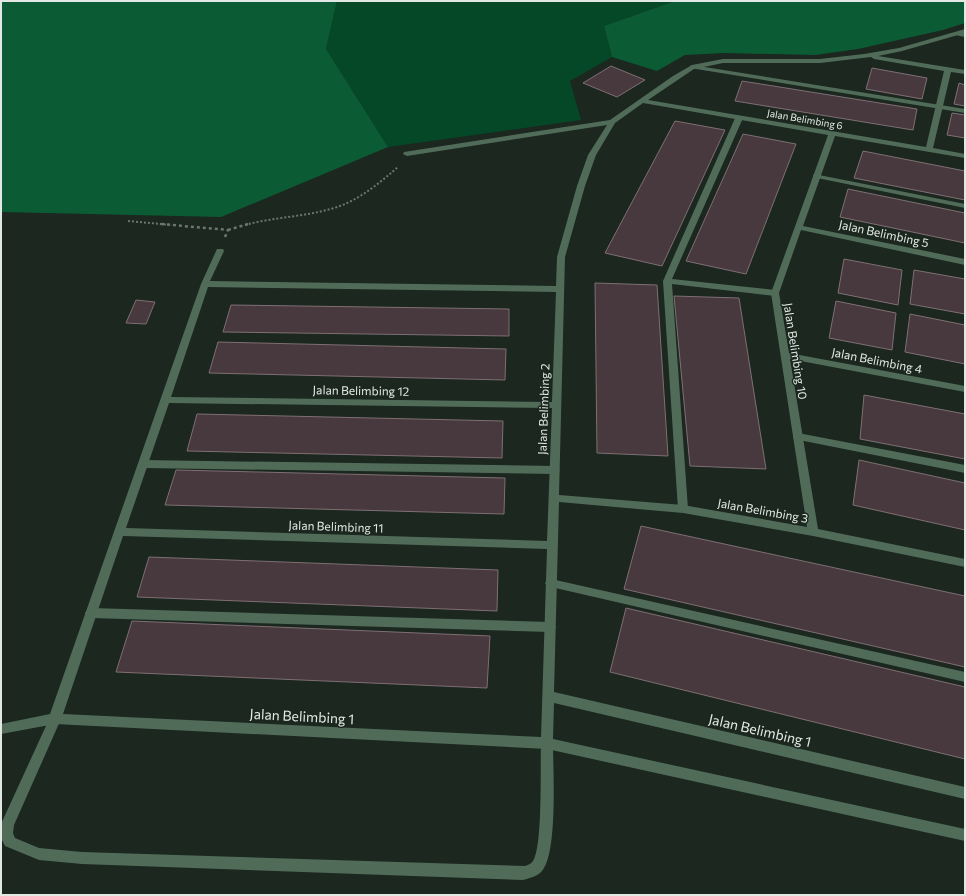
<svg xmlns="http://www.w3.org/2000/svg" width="966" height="896" font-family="Commissioner,sans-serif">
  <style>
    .green { fill: #054828 }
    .forest { fill: #0b5c35 }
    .building { fill: #47393e; stroke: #7f6f74 }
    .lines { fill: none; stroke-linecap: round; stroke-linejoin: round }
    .path-far1 { stroke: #6c766f; stroke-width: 2; stroke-dasharray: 2 2; stroke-linecap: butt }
    .path { stroke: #6c766f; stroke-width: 2.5; stroke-dasharray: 3 3; stroke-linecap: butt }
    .lane { fill: #506c59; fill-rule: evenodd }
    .street { fill: #506c59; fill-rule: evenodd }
    .labels { text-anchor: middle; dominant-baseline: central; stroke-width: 3; stroke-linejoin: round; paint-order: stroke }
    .far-street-label { font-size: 10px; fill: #e2e9e4; stroke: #1b271f }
    .street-label { font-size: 12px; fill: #e2e9e4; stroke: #1b271f }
    .near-street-label { font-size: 14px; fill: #e2e9e4; stroke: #1b271f }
  </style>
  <rect width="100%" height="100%" fill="#1b271f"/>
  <!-- green -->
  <path class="green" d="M337 1H675L604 26 612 57 570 81 581 120 388 147 326 49Z"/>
  <!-- forest -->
  <path class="forest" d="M1 1H337L326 49 388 147 221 217 1 212Z
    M675 1H965V23L943 30 858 49 815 55 724 53 685 55 657 71 612 57 604 26Z"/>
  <!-- building -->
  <path class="building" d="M611 66 645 80 617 97 583 83Z
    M872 68 927 78 922 99 866 89Z
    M742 81 917 109 913 130 735 101Z
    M959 83 965 85V106L954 104Z
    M952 113 965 115V138L947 135Z
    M675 121 725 130 662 266 605 253Z
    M743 134 796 144 746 274 686 261Z
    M863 151 965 171V200L854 178Z
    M848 189 965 213V243L840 217Z
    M844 259 902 270 898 305 838 293Z
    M914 270 965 279V314L910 304Z
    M595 283 657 285 668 456 597 453Z
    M674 296 739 298 766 469 690 466Z
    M136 300 155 302 146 324 126 323Z
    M836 301 896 313 892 350 829 338Z
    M231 305 509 309V336L223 332Z
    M910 314 965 325V364L905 352Z
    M218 342 506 349 505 380 209 373Z
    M864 395 965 414V459L860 439Z
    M197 414 503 421 502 458 187 451Z
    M859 460 965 483V530L853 505Z
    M176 470 505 478 504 514 165 505Z
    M641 526 965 596V667L624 589Z
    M149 557 498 570 497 611 137 597Z
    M626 608 965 687V759L610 672Z
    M132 621 490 636 487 688 116 672Z"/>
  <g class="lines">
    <!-- path-far1 -->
    <path class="path-far1" d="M128 221 172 225
      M245 225C277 216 314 217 345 204 365 195 382 181 398 167"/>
    <!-- path -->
    <path class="path" d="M161 224 228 230 225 237
      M228 230 248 224"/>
    <!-- lane -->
    <path class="lane" d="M957 32 965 33V37L955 35 954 34Z
      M692 65 965 109V113L690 68V66Z
      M736 116 743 118 672 279 775 290 779 293 775 296 672 284 688 509 687 512H679L678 509 663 281Z
      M814 174 965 204V208L817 178 813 176Z
      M798 433 965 465V473L794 439 793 437Z
      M143 460 555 466 560 470 555 474 143 468 138 464Z
      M551 579 965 672V682L551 587 547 586 545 583 547 580Z
      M91 608 550 622 554 624 556 627 554 630 550 632 91 618 87 616 85 613 87 610Z
      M55 714 59 715 61 719 14 825 13 833 15 838 39 848 82 852 525 866C528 865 531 864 533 861 543 846 540 765 541 743L543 739 547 737 551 739 553 743C553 769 558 852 542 871 538 876 530 878 523 880L82 864 39 860 5 846 1 838V824L51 715Z"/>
    <!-- street -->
    <path class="street" d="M965 29V33L902 51 878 56 965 70V74L951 72 933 148 965 154V158L835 136 803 226 965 259V265L801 230 779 293 789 353 965 386V392L790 359 818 529 965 559V567L813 536 683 513 559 502 554 692 965 787V799L554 703 553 739 965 829V841L547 749 55 724 1 734V724L50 714 201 284 217 249H223L224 251 210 281 556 286 557 257 577 186 588 155 607 125 407 156 403 154 404 152 610 120 673 76 692 65 723 59H820L864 54 899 48ZM871 57 874 59 944 71 926 147 648 100 694 69 723 63H820ZM643 103 828 135 771 293 807 527 683 505 559 495 565 257 585 186 596 155 615 123ZM208 287 556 292 552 402 171 397ZM169 403 552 408 547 541 126 528ZM123 536 547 549 541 737 63 714Z"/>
  </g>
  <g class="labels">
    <!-- far-street labels -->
    <g class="far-street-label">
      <text transform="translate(805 119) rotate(10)">Jalan Belimbing 6</text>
    </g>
    <!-- street labels -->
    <g class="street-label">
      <text transform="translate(884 233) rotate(12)">Jalan Belimbing 5</text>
      <text transform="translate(796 351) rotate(81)">Jalan Belimbing 10</text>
      <text transform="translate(877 360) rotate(11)">Jalan Belimbing 4</text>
      <text transform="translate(361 390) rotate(1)">Jalan Belimbing 12</text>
      <text transform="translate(543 409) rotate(-88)">Jalan Belimbing 2</text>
      <text transform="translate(763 510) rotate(10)">Jalan Belimbing 3</text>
      <text transform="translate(336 526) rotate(2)">Jalan Belimbing 11</text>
    </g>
    <!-- near-street labels -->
    <g class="near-street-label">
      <text transform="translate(302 716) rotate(3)">Jalan Belimbing 1</text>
      <text transform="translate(760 730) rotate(13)">Jalan Belimbing 1</text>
    </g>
  </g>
  <!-- border -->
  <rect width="966" height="896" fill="none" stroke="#e2e9e4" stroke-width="4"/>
</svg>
